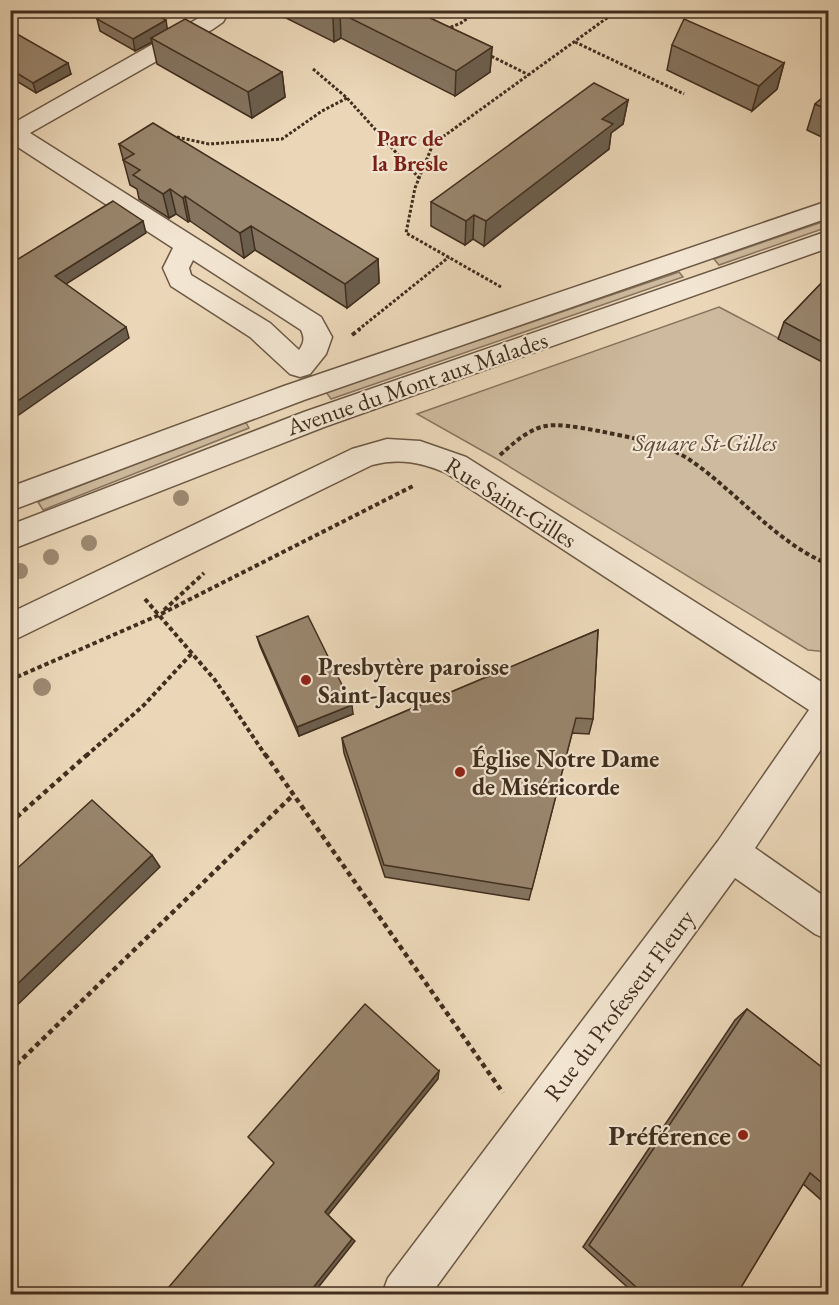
<svg xmlns="http://www.w3.org/2000/svg" width="839" height="1305" font-family="'EB Garamond',serif">
  <style>
    .green { fill: #ceba9e; stroke: #88745e; stroke-width: 1.5 }
    .lines { fill: none; stroke-linecap: round; stroke-linejoin: round }
    .minor-casing { stroke: #6c5844; stroke-width: 3 }
    .path-far2 { stroke: #412e1e; stroke-width: 3; stroke-dasharray: 3 2; stroke-linecap: butt }
    .path-far1 { stroke: #412e1e; stroke-width: 4; stroke-dasharray: 4.5 3; stroke-linecap: butt }
    .path { stroke: #412e1e; stroke-width: 4.5; stroke-dasharray: 5 4; stroke-linecap: butt }
    .minor { fill: #f2e5d1; fill-rule: evenodd }
    .tree { fill: #9d8972 }
    .wall { fill: #84735f; stroke: #412e1e; stroke-width: 1.5 }
    .shaded-wall { fill: #6b5e4d; stroke: #412e1e; stroke-width: 1.5 }
    .building { fill: #99866e; stroke: #412e1e; stroke-width: 1.5 }
    .poi-dot { fill: #8f2418; stroke: #f2e5d1; stroke-width: 2 }
    .labels { text-anchor: middle; dominant-baseline: central; stroke-width: 4.5; stroke-linejoin: round; paint-order: stroke }
    .far-neighbourhood-label { font-size: 22px; font-weight: bold; fill: #7a1f14; stroke: #f2e5d1 }
    .street-label { font-size: 24px; fill: #412e1e; stroke: #f2e5d1 }
    .park-label { font-size: 24px; font-style: italic; fill: #5d4a38; stroke: #f2e5d1 }
    .poi-label { font-size: 24px; font-weight: bold; fill: #412e1e; stroke: #f2e5d1; text-anchor: start }
    .near-poi-label { font-size: 28px; font-weight: bold; fill: #412e1e; stroke: #f2e5d1; text-anchor: end }
  </style>
  <rect width="100%" height="100%" fill="#ebd7b8"/>
  <filter id="stains"><feTurbulence type="fractalNoise" baseFrequency=".00333" numOctaves="4"/><feColorMatrix values="0 0 0 0 .2 0 0 0 0 .09 0 0 0 0 .02 0 0 0 .5 -.17"/></filter>
  <radialGradient id="worn" r=".72"><stop offset=".6" stop-color="#630" stop-opacity="0"/><stop offset="1" stop-color="#630" stop-opacity=".3"/></radialGradient>
  <!-- green -->
  <path class="green" d="M828 220V227L719 265 714 259Z
    M679 272 683 277 331 399 326 392Z
    M719 307 820 360 828 372V652L808 650 497 459 417 414Z
    M245 421 249 428 43 510 38 502Z"/>
  <g class="lines">
    <!-- minor casing -->
    <g class="minor-casing">
      <path id="minor" d="M209 10H230L223 22 213 29 30 133 321 317 332 337 326 354 310 374 300 377 290 374 250 337 171 286 163 268 173 248 10 142V125L197 19ZM193 260 301 330C305 338 304 343 299 350L270 323 191 275 189 268Z
        M828 201V218L304 400 10 511V487L284 386Z
        M828 231V248L324 427 10 550V525L304 412Z
        M387 439 420 441 466 457 828 686V739L755 848 828 899V940L815 934 735 878 431 1294H382L388 1278 718 841 809 710 446 473C421 462 399 458 372 465L10 642V613L352 449Z"/>
    </g>
    <!-- path-far2 -->
    <path class="path-far2" d="M826 10 828 13
      M446 29 461 23 479 10
      M575 42 684 94
      M487 54 529 75
      M313 69 347 98 419 178
      M172 136 209 144 282 139 322 111 347 98
      M501 287 406 233 415 188 433 144 618 10
      M358 330 449 257"/>
    <!-- path-far1 -->
    <path class="path-far1" d="M352 335 360 329
      M500 455C540 419 547 422 599 431 628 437 665 443 690 460 737 492 775 542 828 564
      M145 599 215 680 266 756
      M164 610 204 573
      M10 680 159 615 415 485
      M86 756 144 705 193 652"/>
    <!-- path -->
    <path class="path" d="M265 754 503 1093
      M10 823 88 754
      M10 1071 293 795"/>
    <!-- minor -->
    <use href="#minor" class="minor"/>
  </g>
  <!-- trees -->
  <g class="tree">
    <circle cx="181" cy="498" r="8"/>
    <circle cx="89" cy="543" r="8"/>
    <circle cx="51" cy="557" r="8"/>
    <circle cx="20" cy="571" r="8"/>
    <circle cx="42" cy="687" r="9"/>
  </g>
  <!-- wall -->
  <path class="wall" d="M270 10H413L492 47 490 72 455 96 341 38 334 42Z
    M97 19 167 29 282 72 285 97 252 118 157 64 152 42 135 51 100 31Z
    M10 30 71 74 36 93 10 77Z
    M672 45 784 63 777 89 752 111 667 70Z
    M828 93V140L807 130 815 104Z
    M628 100 623 124 611 133 609 149 484 246 473 239 465 245 431 226V202Z
    M119 144 378 259 379 283 347 308 255 250 244 258 190 221 188 222 176 214 169 218 139 199 137 189 130 185Z
    M828 276V365L778 339 784 322Z
    M598 630 593 719 589 734 572 733 529 900 385 877 344 753 342 738Z
    M257 637 353 714 299 736 260 646Z
    M747 1009 828 1072V1206L803 1184 737 1294H635L583 1247 735 1020Z"/>
  <!-- shaded-wall -->
  <path class="shaded-wall" d="M340 13 341 38 334 42 333 17Z
    M166 20 168 33 151 38 152 42 135 51 133 39Z
    M492 47 490 72 455 96 456 71Z
    M68 63 71 74 36 93 33 83Z
    M784 63 777 89 752 111 759 86Z
    M282 72 285 97 252 118 248 92Z
    M628 100 623 124 611 133 609 149 484 246 486 221 602 119Z
    M170 189 176 214 169 218 163 194Z
    M185 196 190 221 188 222 183 198Z
    M474 215 473 239 465 245 466 221Z
    M143 221 146 233 60 288 55 276Z
    M251 226 255 250 244 258 240 233Z
    M378 259 379 283 347 308 345 284Z
    M126 327 129 338 10 421V406Z
    M352 705 353 714 299 736 297 727Z
    M152 855 160 867 10 1012V991Z
    M439 1071 438 1079 328 1215 355 1241 313 1294H308L325 1212Z"/>
  <!-- building -->
  <path class="building" d="M112 10H147L166 20 133 39 97 19Z
    M319 10H343L333 17Z
    M343 10H413L492 47 456 71 340 13Z
    M185 19 282 72 248 92 151 38Z
    M684 19 784 63 759 86 672 45Z
    M10 30 68 63 33 83 10 69Z
    M594 83 628 100 602 119 613 124 486 221 474 215 466 221 431 202Z
    M828 93V110L815 104Z
    M153 123 378 259 345 284 251 226 240 233 185 196 183 198 170 189 163 194 133 175 140 170 123 160 134 154 119 144Z
    M113 201 143 221 55 276 126 327 10 406V264Z
    M828 276V345L784 322Z
    M308 616 352 705 297 727 257 637Z
    M598 630 593 719 576 718 532 889 384 865 342 738Z
    M92 800 152 855 10 991V875Z
    M365 1004 439 1071 325 1212 352 1239 308 1294H163L274 1163 248 1137Z
    M747 1009 828 1072V1188L810 1173 737 1294H644L589 1245Z"/>
  <!-- markers -->
  <g class="poi-dot">
    <circle cx="306" cy="680" r="6"/>
    <circle cx="460" cy="772" r="6"/>
    <circle cx="743" cy="1135" r="6"/>
  </g>
  <g class="labels">
    <!-- far-neighbourhood labels -->
    <g class="far-neighbourhood-label">
      <text x="410" y="138">Parc de<tspan x="410" dy="25">la Bresle</tspan></text>
    </g>
    <!-- street labels -->
    <g class="street-label">
      <text transform="translate(417 383) rotate(-19)">Avenue du Mont aux Malades</text>
      <text transform="translate(511 502) rotate(32)">Rue Saint-Gilles</text>
      <text transform="translate(619 1005) rotate(-53)">Rue du Professeur Fleury</text>
    </g>
    <!-- park labels -->
    <g class="park-label">
      <text x="705" y="442">Square St-Gilles</text>
    </g>
    <!-- poi labels -->
    <g class="poi-label">
      <text x="318" y="666">Presbytère paroisse<tspan x="318" dy="28">Saint-Jacques</tspan></text>
      <text x="472" y="758">Église Notre Dame<tspan x="472" dy="28">de Miséricorde</tspan></text>
    </g>
    <!-- near-poi labels -->
    <g class="near-poi-label">
      <text x="731" y="1135">Préférence</text>
    </g>
  </g>
  <!-- margin -->
  <rect width="839" height="1305" fill="none" stroke="#ebd7b8" stroke-width="36"/>
  <rect x="12" y="12" width="815" height="1281" fill="none" stroke="#412e1e" stroke-width="3"/>
  <rect x="18" y="18" width="803" height="1269" fill="none" stroke="#412e1e" stroke-width="1.5"/>
  <rect width="100%" height="100%" filter="url(#stains)"/>
  <rect width="100%" height="100%" fill="url(#worn)"/>
</svg>
